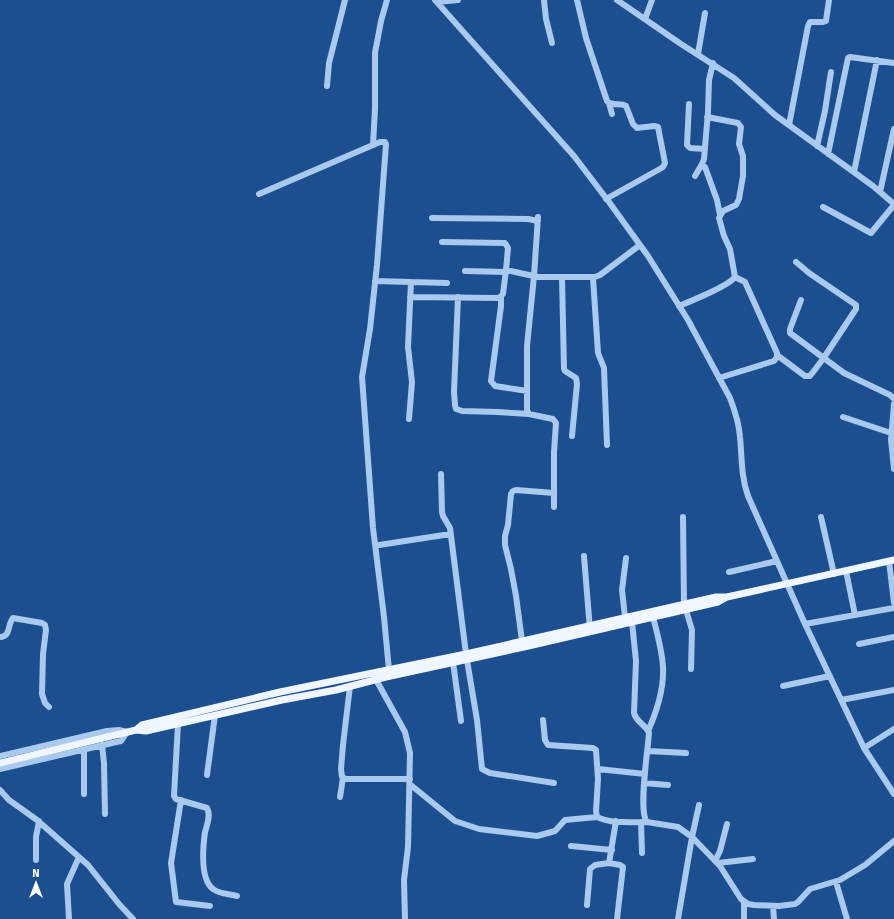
<svg xmlns="http://www.w3.org/2000/svg" width="894" height="919" font-family="'Fira Sans',sans-serif">
  <style>
    .lines { fill: none; stroke-linecap: round; stroke-linejoin: round }
    .minor { stroke: #a9c9ee; stroke-width: 6 }
    .major { stroke: #f0f6ff; stroke-width: 7 }
  </style>
  <rect width="100%" height="100%" fill="#1b4f8f"/>
  <g class="lines">
    <!-- minor -->
    <path class="minor" d="M435 0 574 156 609 202 648 256 688 320 730 398C735 411 739 423 740 437 742 457 741 477 748 496L805 624 864 748 894 794
      M544 0 546 19 552 43
      M577 0 586 38 607 101C612 107 620 102 626 106L633 124 637 128 654 126 658 127 665 163 663 167 658 170 606 199
      M617 0 681 44 734 78 775 115 873 186 894 204
      M437 2 458 0
      M645 19 652 0
      M698 54 705 13
      M327 86 329 63 345 0
      M609 103 612 114
      M689 104 687 145 690 148 705 149
      M789 125 808 26 810 22H823L826 21 829 0
      M373 145 375 109V53L381 21 387 0
      M817 146 825 111 831 72
      M828 154 848 58 850 57 894 63
      M705 167 717 200 720 215
      M854 172 877 60
      M695 176 702 164 704 159 708 112 709 80 713 63
      M880 192 894 129
      M259 194 380 142H385L386 144 377 265 370 329 362 377 373 528 384 617 389 670
      M823 207 871 233 894 205
      M538 217 534 276 527 346V410L529 414 553 419 556 423 554 452V507
      M432 218 528 219 538 221
      M442 242 505 243 508 248 506 270
      M465 271 506 272
      M562 277 564 369 565 371 576 378 577 384 572 436
      M593 278 598 353 604 368 607 445
      M375 281 447 283
      M501 296V306L491 381 495 386 527 391
      M410 297 499 298 503 294 506 270 538 277H595L600 275 640 245
      M458 297 454 392 455 405 456 409 462 411 497 412 529 414
      M801 300 790 329V333L844 373 890 395 894 399
      M679 306C691 301 729 286 735 277L730 249 724 236 719 218 723 211 736 205 739 199 743 176V156L739 144 741 127 738 123 707 117
      M777 355 805 376H810L823 359 856 309V305L809 273 796 262
      M719 378 774 361 777 357V353L745 282 735 277
      M894 404 891 440 894 469
      M843 417 891 433
      M409 419 412 382 408 347 411 282
      M441 474 442 512 443 516 450 528 466 654
      M683 517 684 604
      M821 517 834 574
      M379 545 444 535H451
      M584 556 590 630
      M889 561 894 603
      M846 571 855 615
      M729 572 777 561
      M686 610 692 630 691 669
      M625 617 622 590 626 558
      M632 622 636 661 634 713C636 722 646 725 649 733 648 749 638 812 647 822L678 827 692 837 720 866 741 899 748 904 754 905 779 906 795 904 798 902 810 889 840 880 865 865 894 841
      M805 624 894 608
      M0 637C11 637 7 625 13 618L42 623 45 625 46 630 43 654 42 694 45 703 49 707
      M522 641 516 596 511 569 505 545V536L508 525 511 494 513 491 516 490 554 493
      M859 644 894 637
      M467 660 477 720 482 769 490 773 554 783
      M453 662 461 721
      M374 676 405 732 410 753 408 847 404 880 405 919
      M350 686 343 745 341 769 342 777 346 779H410
      M783 686 830 676
      M841 700 894 690
      M543 720 545 740 548 745 593 748 596 750 598 779 596 811 597 817C612 824 631 822 647 822
      M178 724 174 796 176 799 207 808C211 815 207 825 205 832 203 847 200 879 213 889 219 894 230 894 237 896
      M648 731C657 711 664 688 663 667 662 650 657 633 653 617
      M102 745 104 763 105 814
      M864 748 894 729
      M84 750V794
      M648 751 686 753
      M0 756 107 731 119 730 127 732 121 741 112 743 0 769
      M598 769 645 774
      M207 775 215 715
      M644 783 668 785
      M412 786 455 821 479 829 537 836 555 831 565 820 597 817
      M0 790 9 800 37 820 88 865 119 904 133 919
      M340 797 343 778
      M181 800 171 863 176 902 210 906
      M641 822 642 853
      M571 846 612 850
      M36 860V837L39 821
      M715 861 720 851 727 824
      M609 863 620 865 623 867 617 919
      M718 863 753 859
      M836 882 847 919
      M744 902V919
      M587 905 590 869 595 865 609 863 616 821
      M773 906 774 919
      M69 919 67 884 79 857
      M678 919 692 837 699 805"/>
    <!-- major -->
    <path class="major" d="M136 730 142 725 280 692 466 654 716 597H727L894 560
      M0 763 136 730 146 731 282 700 336 690 386 677 524 647 718 602 727 597"/>
  </g>
  <!-- north arrow -->
  <g transform="translate(36 883)" stroke="#1b4f8f" stroke-width="3" paint-order="stroke">
  <path d="M0-3L7 15L0 10L-7 15Z" fill="#ffffff"/>
  <text y="-6" font-size="11" font-weight="bold" text-anchor="middle" fill="#ffffff">N</text>
  </g>
</svg>
